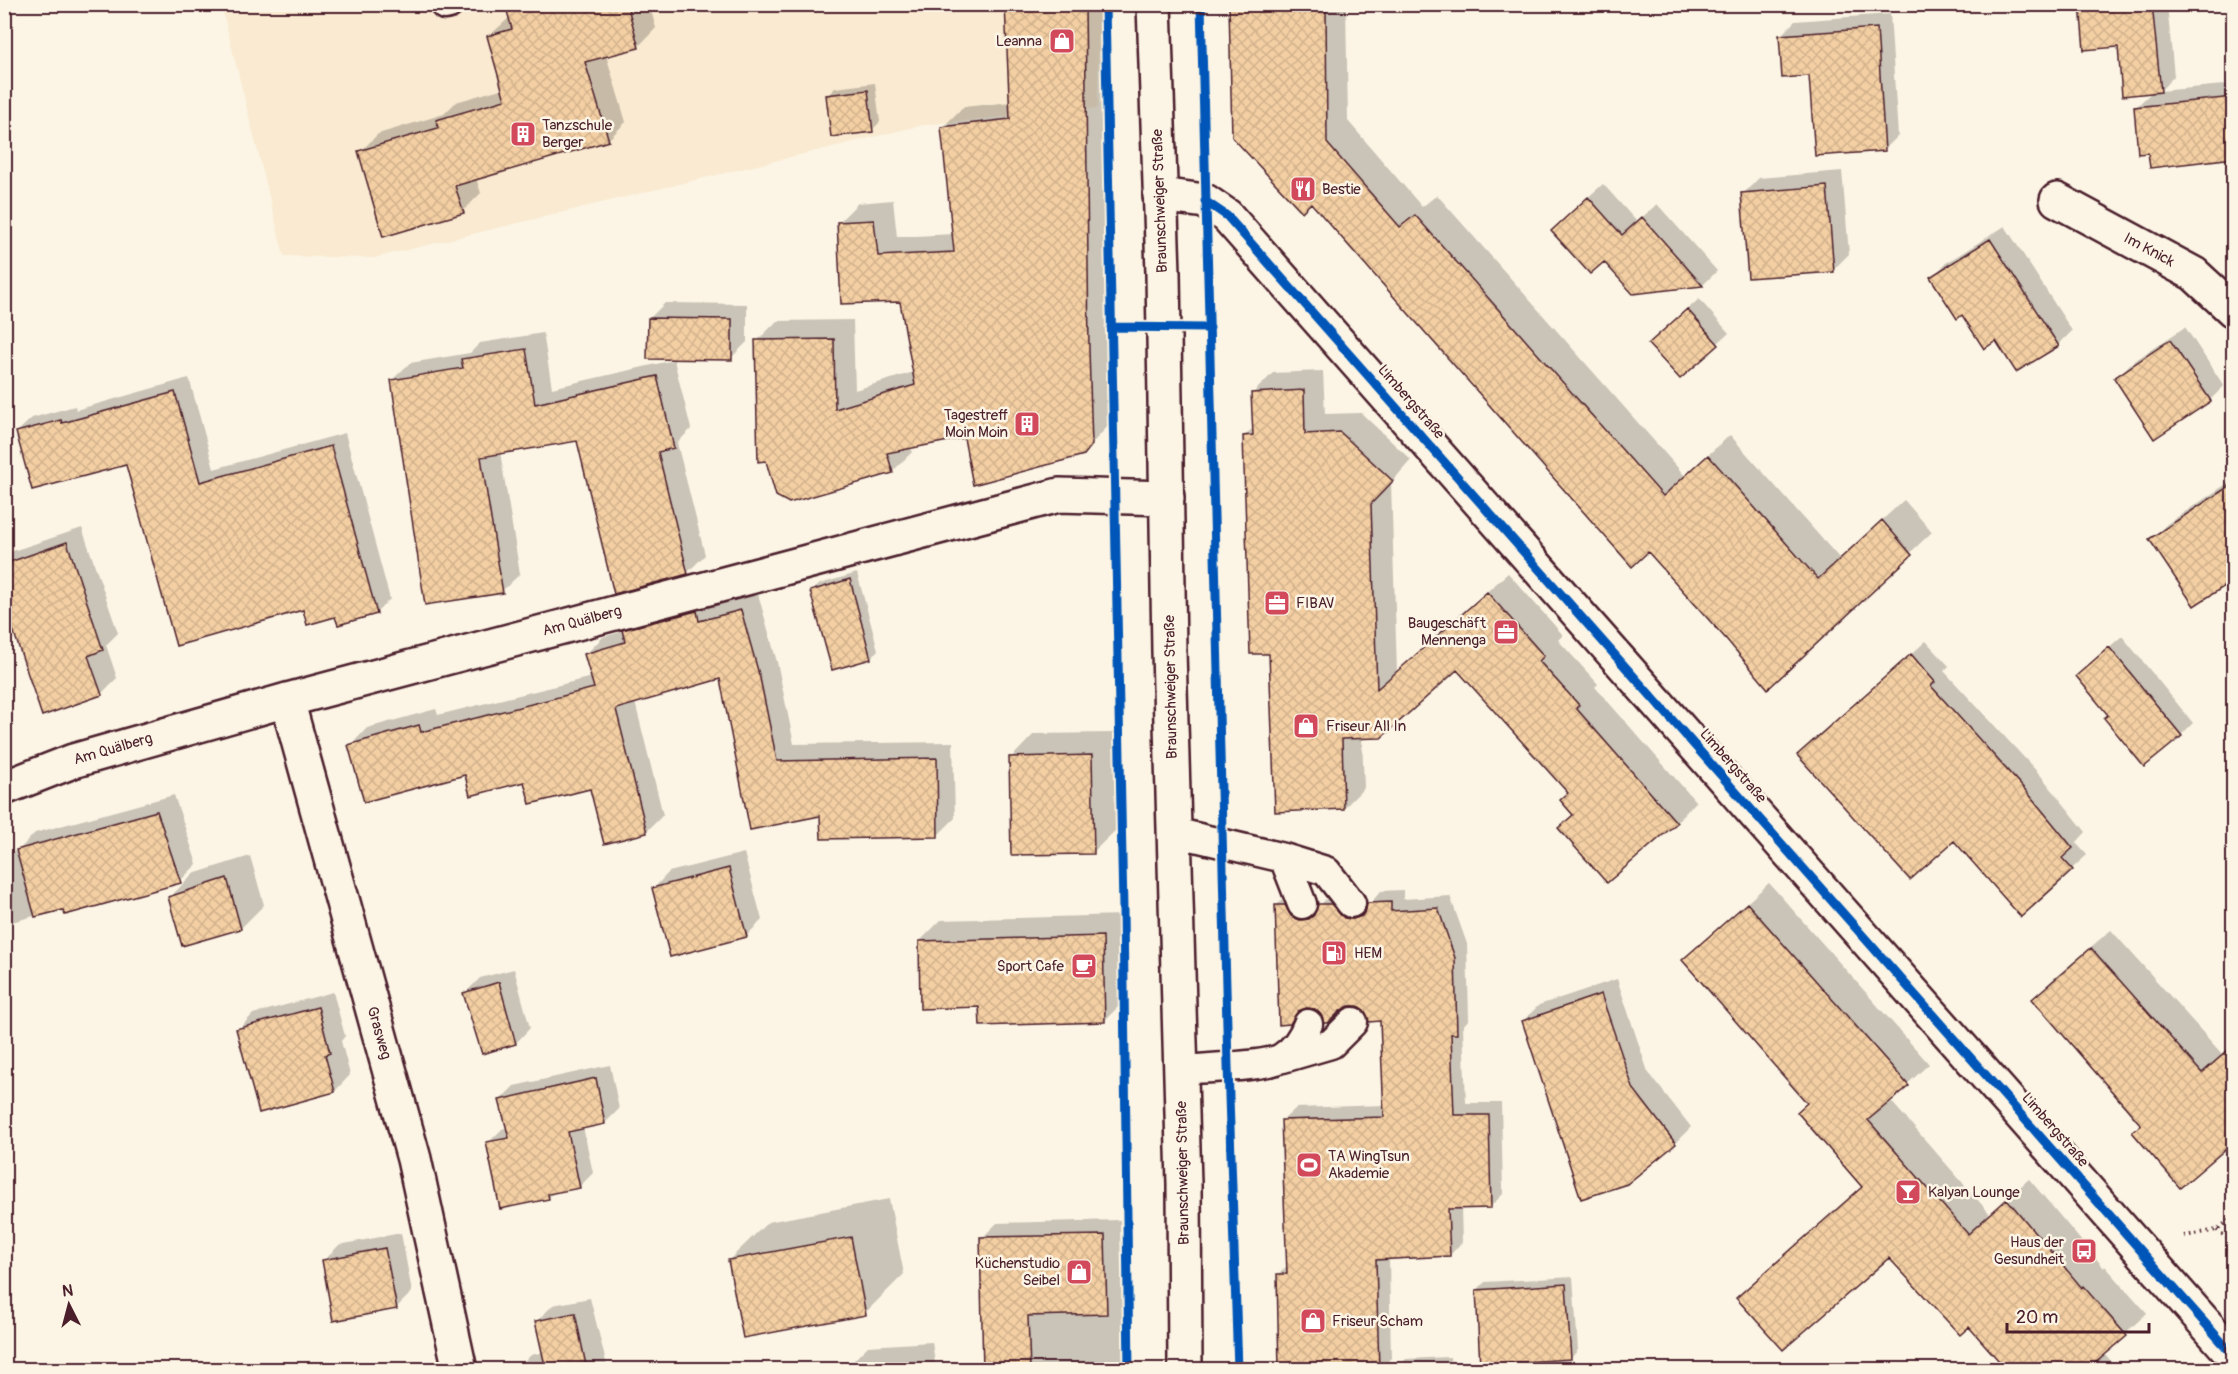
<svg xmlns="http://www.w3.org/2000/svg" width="2238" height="1374" font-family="Pangolin,sans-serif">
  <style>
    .built { fill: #f9ead1 }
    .shadow { fill: #0003 }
    .building { fill: url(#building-cross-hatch); stroke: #4a1f2b; stroke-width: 1.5 }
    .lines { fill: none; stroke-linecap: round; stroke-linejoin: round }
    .lane-casing { stroke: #4a1f2b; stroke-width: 33 }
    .street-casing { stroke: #4a1f2b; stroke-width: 38 }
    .secondary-casing { stroke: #4a1f2b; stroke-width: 38 }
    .path { stroke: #4a1f2b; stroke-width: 4; stroke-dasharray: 1.5 4.5; stroke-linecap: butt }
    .lane { stroke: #fcf5e5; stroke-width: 28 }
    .street { stroke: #fcf5e5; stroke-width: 33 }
    .secondary { stroke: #fcf5e5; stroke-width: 33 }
    .cycleway-casing { stroke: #fcf5e5; stroke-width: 13 }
    .cycleway { stroke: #0057b8; stroke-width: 9 }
    .labels { text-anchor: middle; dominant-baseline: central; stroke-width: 5; stroke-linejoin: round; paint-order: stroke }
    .poi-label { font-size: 15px; fill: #4a1f2b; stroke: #fcf5e5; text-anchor: start }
    .street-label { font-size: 15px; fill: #4a1f2b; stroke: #fcf5e5 }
  </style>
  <defs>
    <pattern id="building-cross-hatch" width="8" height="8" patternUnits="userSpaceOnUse" patternTransform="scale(1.5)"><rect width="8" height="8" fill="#f3cfa3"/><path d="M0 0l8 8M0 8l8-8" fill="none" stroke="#d2b18c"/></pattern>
  </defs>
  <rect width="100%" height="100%" fill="#fcf5e5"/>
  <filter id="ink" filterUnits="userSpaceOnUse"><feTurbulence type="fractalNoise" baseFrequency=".0167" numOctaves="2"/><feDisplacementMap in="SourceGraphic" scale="12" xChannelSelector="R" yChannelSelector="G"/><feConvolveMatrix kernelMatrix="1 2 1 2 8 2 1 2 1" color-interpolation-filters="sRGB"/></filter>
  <g filter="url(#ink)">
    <!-- built -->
    <path class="built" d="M221 5H1099L1098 108 923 125 374 258 284 256Z"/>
    <!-- shadow -->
    <path class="shadow" d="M4 4H25L4 13Z
      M507 4H649L656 28 638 47 606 55 626 122 608 140 476 178 481 193 463 211 360 152 378 134 444 114 456 102 504 88 489 36 510 17Z
      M1007 4H1105L1108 329 1111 423 1083 453 965 437 911 447 912 452 892 472 757 341 777 321 853 320 855 390 914 372 901 301 838 223 858 203 893 200 897 237 954 234 943 127 963 107 1011 102Z
      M1231 4H1350L1346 8 1348 121 1422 207 1437 195 1685 476 1730 435 1840 559 1904 500 1932 532 1768 687 1728 639 1648 550 1311 201Z
      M2082 4H2167L2174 76 2160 91 2234 84V157L2149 151 2136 107 2152 92 2119 45Z
      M1890 14 1898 136 1884 150 1810 74 1781 35 1795 21Z
      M875 83 880 122 872 130 827 96 835 88Z
      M1842 171 1849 254 1833 270 1743 194 1759 178Z
      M1603 184 1637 222 1657 204 1717 271 1703 285 1634 292 1567 216Z
      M2005 226 2072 331 2058 345 1997 339 1962 313 1932 278 1946 263Z
      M1699 299 1729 333 1680 377 1661 333Z
      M665 303 747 304V342L731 358 649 319Z
      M2185 327 2224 386 2210 400 2116 379 2130 364Z
      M543 333 552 388 674 360 691 429 677 443 705 555 687 573 578 439 500 452 520 574 502 591 392 380 410 363 470 353 480 343Z
      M1323 371 1325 414 1361 413 1411 460 1391 483 1397 672 1508 573 1563 635 1558 640 1598 684 1595 687 1696 802 1676 822 1607 881 1570 793 1457 668 1362 737 1364 788 1344 808 1271 652 1244 436 1254 427 1253 393 1273 373Z
      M189 378 214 469 345 433 390 599 376 613 336 615 304 608 128 464 17 432 32 418 75 406 76 410Z
      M2234 479V578L2151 539 2167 524Z
      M82 528 118 633 106 645 117 678 101 694 4 599V558L10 552Z
      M857 573 878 650 871 658 812 591 820 584Z
      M714 594 716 605 758 594 777 662 794 744 953 742 955 818 938 835 822 814 751 829 721 677 635 702 663 815 646 832 591 787 466 773 350 746 367 728 436 709 438 715 592 677 586 654 603 637 624 631 641 614Z
      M2122 636 2193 723 2181 735 2110 715 2090 664Z
      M1926 641 1949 666 1944 671 2042 777 2086 832 2076 843 2087 855 2021 915 1954 838 1799 755Z
      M1114 733 1117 829 1093 852 1011 758 1034 734Z
      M174 795 197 864 180 881 64 908 8 923 12 943 4 950V853L18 851 35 833Z
      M744 853 762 920 746 936 654 888 669 872Z
      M250 856 264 905 241 928 183 944 170 897 193 874Z
      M1769 883 1929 1064 1890 1100 1990 1214 2029 1179 2104 1268 2105 1266 2147 1313 2104 1353 2119 1370H2008L1969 1325 1889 1256 1738 1298 1760 1277 1863 1186 1808 1102 1684 960Z
      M1403 890V899L1450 896 1467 944 1469 1019 1463 1026 1466 1103H1501L1503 1194 1490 1207H1461L1462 1242 1450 1255 1389 1258 1391 1358 1379 1370H1281L1278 1274 1288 1265 1283 1120 1296 1108 1385 1105 1382 1020 1358 1005 1349 1004 1323 1014 1316 1008 1304 1007 1289 1023 1277 905 1289 893 1314 908H1318L1332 892 1357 906 1367 907 1381 891Z
      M1123 915 1125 1000 1104 1021 981 1006 920 941 941 920Z
      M2111 930 2222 1054 2234 1044V1140L2143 1124 2034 999 2053 979Z
      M514 969 530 1028 516 1043 483 1052 465 993 480 978Z
      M1617 979 1648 1072 1691 1127 1675 1143 1627 1183 1523 1021 1539 1005Z
      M333 992 345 1036 341 1041 350 1075 335 1091 238 1030 253 1014Z
      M610 1065 619 1109 605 1123 583 1127 593 1173 579 1187 555 1192 548 1198 488 1143 502 1129 508 1127 500 1100 514 1086Z
      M889 1199 904 1274 865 1313 729 1260 768 1222Z
      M1120 1220 1123 1370H984L982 1238 997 1223Z
      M401 1233 412 1292 396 1308 324 1261 339 1245Z
      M1573 1277 1578 1350 1571 1358 1477 1290 1485 1282Z
      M590 1298 608 1370H516L531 1355 544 1352 537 1321 553 1305Z
      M932 1342 936 1370H853L852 1362 868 1346Z
      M1450 1357 1451 1370H1398V1367L1406 1359Z"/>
    <!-- building -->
    <path class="building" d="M505 4H627L639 48 585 62 609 141 455 186 464 213 383 237 358 151 438 128 436 120 505 100 487 36 512 29Z
      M1005 4H1085L1089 350 1092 445 1084 455 973 485 964 438 887 453 893 473 789 503 776 496 766 461 758 462 755 340 834 339 835 409 915 385 900 302 841 304 837 222 874 220 878 256 954 252 941 127 1010 119Z
      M1229 4H1326L1327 143 1400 227 1415 215 1663 496 1708 455 1818 579 1882 520 1912 555 1768 689 1727 640 1648 552 1632 567 1311 203 1302 212 1232 137Z
      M2080 4H2152L2161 92 2122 96 2118 47 2084 50Z
      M1877 28 1885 151 1815 156 1809 76 1782 78 1779 35Z
      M868 90 873 132 831 137 826 95Z
      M2234 97V158L2150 168 2148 153 2138 154 2134 107Z
      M1827 186 1834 272 1748 278 1741 193Z
      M1588 197 1622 235 1642 217 1703 286 1633 294 1604 262 1590 274 1551 231Z
      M1990 239 2059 346 2016 372 1996 341 1984 349 1962 315 1957 319 1930 277Z
      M1687 309 1719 345 1680 379 1648 344Z
      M648 318 732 319V360L647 359Z
      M2170 340 2211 401 2154 439 2114 378Z
      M526 349 535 404 657 376 674 448 658 452 688 574 614 594 577 441 481 457 503 593 425 605 391 380 463 368 461 359Z
      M1304 390 1305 434 1340 432 1393 481 1371 504 1377 689 1487 592 1544 656 1539 661 1579 705 1576 708 1677 823 1607 883 1558 828 1573 815 1560 800 1568 793 1457 670 1381 738 1342 739 1344 809 1275 812 1269 654H1250L1243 436 1253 435 1251 393Z
      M175 392 200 482 331 446 377 614 338 625 335 617 307 625 303 610 176 646 126 465 32 490 16 432 61 420 62 423Z
      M2234 483V580L2194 606 2149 539Z
      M67 542 103 650 88 656 102 695 42 716 4 603V564Z
      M850 579 871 659 832 670 810 591Z
      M741 610 760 678 777 761 937 758 938 837 821 839 820 816 750 830 720 679 616 709 647 833 604 844 590 789 530 804 524 782 470 796 465 775 364 802 348 745 419 725 421 732 594 688 584 654 625 642 622 630 697 611 699 621Z
      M2109 647 2182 736 2144 767 2104 718 2108 715 2076 676Z
      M1911 654 1935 682 1931 686 2027 792 2073 848 2062 858 2073 870 2021 917 1954 841 1910 880 1797 755Z
      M1092 755 1094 854 1011 855 1009 757Z
      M157 811 181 883 65 915 63 910 35 917 16 850Z
      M729 868 747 937 670 957 652 888Z
      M227 878 241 929 182 946 168 897Z
      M1391 902V911L1438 908 1455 958 1457 1034H1451L1454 1115H1489L1491 1208 1448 1209 1450 1256 1376 1260 1379 1370H1279L1277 1274H1287L1281 1120 1384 1117 1380 1021 1369 1022 1364 1010 1358 1006H1349L1341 1010 1328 1023H1324L1321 1015 1315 1009 1306 1008 1298 1011 1290 1024 1279 1025 1275 905H1285L1291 916 1300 920 1309 919 1314 915 1318 904H1331L1344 918 1353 919 1362 916 1366 910 1367 903Z
      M1747 903 1909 1086 1868 1120 1968 1234 2007 1199 2082 1288 2083 1286 2127 1336 2087 1370H2007L1969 1327 1960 1335 1889 1258 1783 1350 1736 1298 1862 1187 1797 1112 1807 1103 1682 960Z
      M1103 936 1105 1022 980 1026 979 1007 920 1009 919 941Z
      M2091 948 2202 1073 2234 1045V1142L2180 1188 2132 1132 2141 1125 2032 999Z
      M499 982 516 1044 482 1054 463 993Z
      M1601 994 1633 1088 1676 1144 1627 1184 1581 1199 1522 1021Z
      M318 1007 330 1053 325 1055 335 1092 259 1113 236 1029Z
      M596 1078 605 1124 568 1132 580 1188 548 1194 549 1199 500 1209 486 1142 509 1138 499 1100Z
      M1105 1235 1107 1314 1028 1316 1030 1370H983L980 1237Z
      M851 1237 866 1315 743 1338 728 1260Z
      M385 1248 397 1309 333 1321 322 1260Z
      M1566 1284 1571 1359 1480 1365 1476 1290Z
      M575 1313 587 1370H546L535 1321Z"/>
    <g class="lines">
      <!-- lane casing -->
      <g class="lane-casing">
        <path id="lane" d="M445 5 449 4
          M1174 832 1284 858 1302 904
          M1284 858 1326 871 1351 903
          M1283 1058 1331 1044 1353 1022
          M1180 1070C1200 1068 1269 1067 1283 1057 1295 1049 1303 1037 1308 1024"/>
      </g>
      <!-- street casing -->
      <g class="street-casing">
        <path id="street" d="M1160 195 1205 201 1227 216 2234 1356
          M2057 200 2194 274 2234 311
          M287 700 414 1159 460 1370
          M4 788 73 761 287 700 1059 495 1167 498"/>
      </g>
      <!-- secondary casing -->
      <g class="secondary-casing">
        <path id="secondary" d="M1154 4 1163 273 1169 651 1184 1184 1185 1370"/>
      </g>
      <!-- path -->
      <path class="path" d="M2217 1230 2234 1243
        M2184 1236 2217 1230 2234 1216"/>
      <!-- lane -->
      <use href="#lane" class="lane"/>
      <!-- street -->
      <use href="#street" class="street"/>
      <!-- secondary -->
      <use href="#secondary" class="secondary"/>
      <!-- cycleway casing -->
      <g class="cycleway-casing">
        <path id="cycleway" d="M1105 4 1123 909 1129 1370
          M1201 4 1228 1066 1238 1370
          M1205 201 1227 216 2234 1356
          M1111 327 1210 328"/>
      </g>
      <!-- cycleway -->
      <use href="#cycleway" class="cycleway"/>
    </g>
  </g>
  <!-- icons -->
  <defs>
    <g id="shop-square" transform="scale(1.35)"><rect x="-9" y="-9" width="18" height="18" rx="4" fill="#d1495b" stroke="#fcf5e5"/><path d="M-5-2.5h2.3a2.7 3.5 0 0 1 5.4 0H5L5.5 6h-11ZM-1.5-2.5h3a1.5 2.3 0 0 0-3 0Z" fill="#fff"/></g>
    <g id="building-square" transform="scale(1.35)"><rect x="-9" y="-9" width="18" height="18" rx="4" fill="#d1495b" stroke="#fcf5e5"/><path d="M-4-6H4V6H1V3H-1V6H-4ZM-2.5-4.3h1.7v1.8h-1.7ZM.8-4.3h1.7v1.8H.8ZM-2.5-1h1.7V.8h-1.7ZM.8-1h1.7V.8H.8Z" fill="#fff"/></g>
    <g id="restaurant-square" transform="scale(1.35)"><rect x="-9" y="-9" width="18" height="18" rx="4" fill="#d1495b" stroke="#fcf5e5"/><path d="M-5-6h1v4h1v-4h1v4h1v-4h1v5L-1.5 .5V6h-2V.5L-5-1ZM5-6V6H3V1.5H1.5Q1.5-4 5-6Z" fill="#fff"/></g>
    <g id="office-square" transform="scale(1.35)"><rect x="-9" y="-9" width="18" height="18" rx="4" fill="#d1495b" stroke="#fcf5e5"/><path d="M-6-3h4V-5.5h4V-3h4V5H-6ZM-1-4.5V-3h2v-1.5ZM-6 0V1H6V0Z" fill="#fff"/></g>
    <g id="fuel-square" transform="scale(1.35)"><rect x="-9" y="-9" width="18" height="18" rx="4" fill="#d1495b" stroke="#fcf5e5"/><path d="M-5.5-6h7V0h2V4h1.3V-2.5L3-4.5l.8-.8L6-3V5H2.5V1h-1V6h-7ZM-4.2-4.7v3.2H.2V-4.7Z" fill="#fff"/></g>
    <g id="cafe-square" transform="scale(1.35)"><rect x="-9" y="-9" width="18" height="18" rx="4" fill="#d1495b" stroke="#fcf5e5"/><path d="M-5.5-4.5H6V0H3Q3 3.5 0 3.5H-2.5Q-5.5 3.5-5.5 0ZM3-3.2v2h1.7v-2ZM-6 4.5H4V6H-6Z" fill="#fff"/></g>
    <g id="stadium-square" transform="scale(1.35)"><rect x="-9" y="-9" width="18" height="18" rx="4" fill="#d1495b" stroke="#fcf5e5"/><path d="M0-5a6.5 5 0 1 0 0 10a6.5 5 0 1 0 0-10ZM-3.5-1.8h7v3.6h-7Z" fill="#fff"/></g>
    <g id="bar-square" transform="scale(1.35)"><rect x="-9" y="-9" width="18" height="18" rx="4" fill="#d1495b" stroke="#fcf5e5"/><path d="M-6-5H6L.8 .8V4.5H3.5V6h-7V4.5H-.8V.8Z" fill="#fff"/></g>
    <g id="bus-square" transform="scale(1.35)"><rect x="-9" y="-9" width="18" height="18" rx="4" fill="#d1495b" stroke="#fcf5e5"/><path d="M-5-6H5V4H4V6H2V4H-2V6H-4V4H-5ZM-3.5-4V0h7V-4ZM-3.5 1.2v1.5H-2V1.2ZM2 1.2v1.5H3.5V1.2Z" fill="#fff"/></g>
  </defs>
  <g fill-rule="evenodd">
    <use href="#shop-square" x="1062" y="41"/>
    <use href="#building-square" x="523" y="134"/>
    <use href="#restaurant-square" x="1303" y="189"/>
    <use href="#building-square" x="1027" y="424"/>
    <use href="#office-square" x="1277" y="603"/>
    <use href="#office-square" x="1506" y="632"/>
    <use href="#shop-square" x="1306" y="726"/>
    <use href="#fuel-square" x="1334" y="953"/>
    <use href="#cafe-square" x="1084" y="966"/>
    <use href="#stadium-square" x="1309" y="1165"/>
    <use href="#bar-square" x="1908" y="1192"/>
    <use href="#bus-square" x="2084" y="1251"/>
    <use href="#shop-square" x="1079" y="1272"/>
    <use href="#shop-square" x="1313" y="1321"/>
  </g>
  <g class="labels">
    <!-- poi labels -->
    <g class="poi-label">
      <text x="1042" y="41" text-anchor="end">Leanna</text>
      <text x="542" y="125">Tanzschule<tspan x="542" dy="17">Berger</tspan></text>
      <text x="1322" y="189">Bestie</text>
      <text x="1008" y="415" text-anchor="end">Tagestreff<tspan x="1008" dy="17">Moin Moin</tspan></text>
      <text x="1296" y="603">FIBAV</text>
      <text x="1486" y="623" text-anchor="end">Baugeschäft<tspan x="1486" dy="17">Mennenga</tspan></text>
      <text x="1326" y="726">Friseur All In</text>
      <text x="1354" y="953">HEM</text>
      <text x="1064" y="966" text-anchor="end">Sport Cafe</text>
      <text x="1328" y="1156">TA WingTsun<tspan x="1328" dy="17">Akademie</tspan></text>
      <text x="1928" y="1192">Kalyan Lounge</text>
      <text x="2064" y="1242" text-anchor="end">Haus der<tspan x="2064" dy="17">Gesundheit</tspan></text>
      <text x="1060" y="1263" text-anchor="end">Küchenstudio<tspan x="1060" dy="17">Seibel</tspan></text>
      <text x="1332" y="1321">Friseur Scham</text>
    </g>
    <!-- street labels -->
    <g class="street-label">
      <text transform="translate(1160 201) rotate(-92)">Braunschweiger Straße</text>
      <text transform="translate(2149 250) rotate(28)">Im Knick</text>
      <text transform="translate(1411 402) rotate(49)">Limbergstraße</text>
      <text transform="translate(582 621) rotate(-15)">Am Quälberg</text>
      <text transform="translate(1171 687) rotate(-91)">Braunschweiger Straße</text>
      <text transform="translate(113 749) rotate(-16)">Am Quälberg</text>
      <text transform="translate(1733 766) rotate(49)">Limbergstraße</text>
      <text transform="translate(379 1033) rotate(74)">Grasweg</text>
      <text transform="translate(2055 1130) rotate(49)">Limbergstraße</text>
      <text transform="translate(1183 1173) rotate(-91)">Braunschweiger Straße</text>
    </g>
  </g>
  <!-- margin -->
  <rect width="2238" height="1374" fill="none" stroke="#fcf5e5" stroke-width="24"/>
  <rect x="12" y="12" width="2214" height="1350" fill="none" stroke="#4a1f2b" stroke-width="2" filter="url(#ink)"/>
  <!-- north arrow -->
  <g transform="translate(69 1305) rotate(354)" stroke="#fcf5e5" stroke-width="4.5" paint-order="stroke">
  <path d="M0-4.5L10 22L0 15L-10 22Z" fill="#4a1f2b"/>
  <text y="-9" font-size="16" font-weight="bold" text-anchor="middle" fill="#4a1f2b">N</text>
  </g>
  <!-- scale -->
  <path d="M2007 1323v9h142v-9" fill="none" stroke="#4a1f2b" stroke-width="3"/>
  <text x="2016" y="1323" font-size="18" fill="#4a1f2b" stroke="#fcf5e5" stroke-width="4.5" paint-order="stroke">20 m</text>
</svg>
